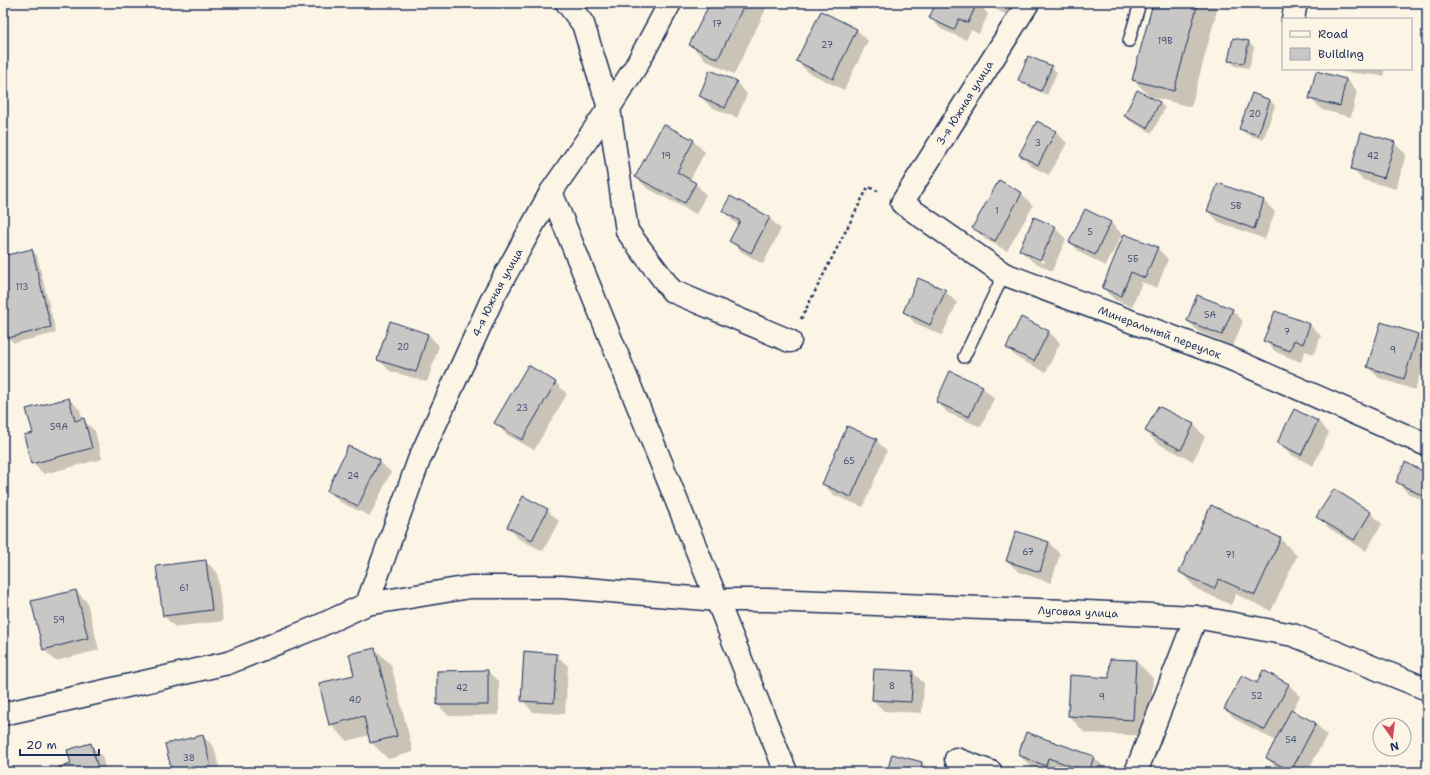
<svg xmlns="http://www.w3.org/2000/svg" width="1430" height="775" font-family="'Shantell Sans',sans-serif">
  <style>
    .shadow { fill: #0003; fill-rule: evenodd }
    .building { fill: #c8c7c6; stroke: #1b2f5e }
    .lines { fill: none; stroke-linecap: round; stroke-linejoin: round }
    .lane-casing { stroke: #1b2f5e; stroke-width: 14 }
    .street-casing { stroke: #1b2f5e; stroke-width: 25 }
    .path { stroke: #1b2f5e; stroke-width: 2.5; stroke-dasharray: 3 3; stroke-linecap: butt }
    .lane { stroke: #fcf5e5; stroke-width: 11 }
    .street { stroke: #fcf5e5; stroke-width: 22 }
    .labels { text-anchor: middle; dominant-baseline: central; stroke-width: 4; stroke-linejoin: round; paint-order: stroke }
    .number-label { font-size: 9px; fill: #465578 }
    .street-label { font-size: 11px; fill: #1b2f5e; stroke: #fcf5e5 }
  </style>
  <rect width="100%" height="100%" fill="#fcf5e5"/>
  <filter id="ink" filterUnits="userSpaceOnUse"><feTurbulence type="fractalNoise" baseFrequency=".025" numOctaves="2"/><feDisplacementMap in="SourceGraphic" scale="8" xChannelSelector="R" yChannelSelector="G"/><feConvolveMatrix kernelMatrix="1 2 1 2 8 2 1 2 1" color-interpolation-filters="sRGB"/></filter>
  <g filter="url(#ink)">
    <!-- shadow -->
    <path class="shadow" d="M707 3H769L734 74 707 61 690 45 710 5Z
      M937 3H978L988 14 979 34 971 30 966 40 941 29 930 18Z
      M982 3H1018L1012 17Z
      M1154 3H1219L1191 107 1149 96 1133 79Z
      M821 12 857 30 868 41 844 90 808 72 797 61Z
      M1427 34V45L1425 43Z
      M1248 42 1254 47 1249 68 1235 66 1230 60Z
      M1051 67 1057 72 1047 95 1024 85 1019 80Z
      M1340 69H1384V76L1343 72Z
      M1346 79 1357 91 1351 117 1322 110 1310 98Z
      M736 82 747 94 737 118 711 107 700 96Z
      M1252 94 1270 100 1275 106 1263 140 1246 134 1240 128Z
      M1160 103 1165 108 1152 133 1130 121 1125 116Z
      M1038 122 1056 132 1067 143 1049 175 1031 166 1020 154Z
      M693 141 705 152 690 180 695 183 706 195 696 214 647 188 636 177Z
      M1394 143 1406 154 1396 189 1363 180 1352 169Z
      M999 182 1022 194 1033 206 1007 251 985 239 973 227Z
      M1218 184 1264 201 1275 212 1265 239 1219 222 1208 211Z
      M723 211 769 218 781 229 763 264 742 252 730 241 739 225 734 222Z
      M1086 211 1111 223 1122 234 1106 266 1081 253 1070 242Z
      M1055 228 1066 239 1052 271 1032 261 1020 250ZM1032 255 1045 261 1044 263 1032 258Z
      M1157 248 1168 259 1157 288 1142 282 1132 307 1115 300 1103 288Z
      M32 250 37 256 56 333 14 343 9 338 3 314V257Z
      M945 291 957 303 942 335 915 323 904 312Z
      M1232 310 1243 321 1233 346 1199 332 1188 321Z
      M1382 323 1418 335 1427 344V353L1415 390 1379 378 1368 367Z
      M1310 325 1321 336 1314 354 1305 351 1301 362 1276 352 1265 341Z
      M1048 331 1060 343 1046 372 1019 359 1007 348Z
      M428 334 439 346 427 382 390 371 378 359Z
      M556 383 567 394 534 450 506 434 495 423Z
      M982 387 994 398 981 427 948 413 937 402Z
      M69 399 80 410 83 420 95 431 102 459 44 474 32 463 34 434Z
      M1158 407 1194 425 1205 437 1193 461 1157 443 1146 431Z
      M1318 421 1329 433 1313 466 1290 454 1278 443Z
      M876 440 887 451 863 507 834 495 823 484Z
      M379 461 391 472 370 516 340 502 328 491Z
      M1427 474V503L1408 493 1397 482Z
      M1334 490 1371 513 1382 524 1366 551 1329 528 1318 516Z
      M1211 507 1281 539 1297 556 1271 611 1236 594 1231 605 1197 589 1180 572Z
      M547 510 559 521 543 551 519 539 508 527Z
      M1016 532 1049 543 1060 554 1051 583 1019 572 1007 561Z
      M205 561 217 572 223 621 175 627 164 616Z
      M76 591 87 602 99 650 55 661 44 649Z
      M375 649 391 665 413 752 388 759 371 742 369 735 347 741 330 724 355 675Z
      M556 655 568 666 565 714 533 712 522 700Z
      M1111 660 1136 661 1153 678 1149 736 1085 733 1069 716 1110 679Z
      M487 671 499 682V715L449 716 438 705Z
      M912 672 924 683 922 713 884 711 873 700Z
      M1264 672 1289 685 1300 696 1292 711 1316 724 1327 735 1307 772H1284L1278 769 1267 758 1276 741 1237 720 1225 709 1257 684Z
      M1027 733 1094 757 1105 768 1104 772H1070L1060 768 1058 772H1045L1030 766 1019 755Z
      M203 736 214 747 220 772H173Z
      M90 744 102 756 106 772H61L72 765Z
      M922 763 931 772H888Z
      M15 769 17 772H3Z"/>
    <!-- building -->
    <path class="building" d="M710 3H745L718 59 689 45Z
      M936 3H977L968 23 959 19 954 30 929 18Z
      M1153 3H1198L1174 91 1132 80Z
      M821 11 857 29 833 79 796 61Z
      M1233 38 1249 41 1244 63 1228 61Z
      M1028 56 1052 66 1041 91 1018 80Z
      M710 70 737 81 725 108 699 96Z
      M1316 71 1346 79 1340 106 1309 99Z
      M1137 90 1160 102 1147 128 1124 116Z
      M1252 93 1270 100 1258 135 1239 129Z
      M1037 121 1056 131 1038 165 1019 155Z
      M663 124 694 140 677 172 696 183 685 203 635 177Z
      M1361 132 1395 142 1384 178 1351 169Z
      M999 180 1022 193 995 241 972 228Z
      M1218 183 1264 200 1254 229 1207 211Z
      M730 196 770 217 751 253 729 241 740 221 722 211Z
      M1085 209 1111 222 1095 255 1069 242Z
      M1034 217 1056 227 1040 260 1019 250Z
      M1124 234 1158 247 1145 278 1131 272 1121 296 1102 288Z
      M32 249 51 327 8 338 3 319V256Z
      M918 278 946 290 930 325 903 312Z
      M1197 295 1233 309 1222 335 1187 321Z
      M1275 311 1310 324 1303 344 1294 340 1290 351 1263 341Z
      M1021 317 1049 331 1034 361 1006 348Z
      M390 321 428 334 416 372 377 360Z
      M1381 322 1418 334 1404 379 1367 367Z
      M528 365 556 382 522 440 494 423Z
      M950 371 983 386 969 417 936 402Z
      M69 398 75 421 84 418 92 448 31 464 24 435 33 433 26 409Z
      M1158 406 1194 424 1181 450 1145 431Z
      M1294 409 1318 421 1301 455 1277 443Z
      M847 426 877 439 851 497 822 484Z
      M348 446 380 460 358 506 327 491Z
      M1405 462 1427 473V498L1396 482Z
      M1334 489 1371 512 1354 540 1316 517Z
      M523 496 548 509 532 540 507 527Z
      M1211 505 1281 538 1255 595 1219 579 1214 589 1179 572Z
      M1016 531 1049 542 1040 572 1006 561Z
      M206 560 212 610 163 616 156 566Z
      M76 590 88 638 43 650 31 601Z
      M375 648 397 736 370 743 364 716 329 725 319 683 354 675 349 654Z
      M524 651 557 654 554 703 521 701Z
      M1110 659 1136 660 1133 720 1068 716 1070 675 1109 678Z
      M874 669 913 671 911 702 872 700Z
      M488 670V705H437V671Z
      M1263 670 1289 684 1265 730 1224 709 1242 675 1257 683Z
      M1291 710 1316 723 1291 771 1266 758Z
      M1026 732 1094 756 1089 772 1048 758 1046 766 1018 755Z
      M203 735 212 772H172L165 744Z
      M91 743 99 772H60L59 767 71 764 67 750Z
      M892 754 922 762 920 772H887Z"/>
    <g class="lines">
      <!-- lane casing -->
      <g class="lane-casing">
        <path id="lane" d="M1129 41 1140 3
          M964 357 1004 274"/>
      </g>
      <!-- street casing -->
      <g class="street-casing">
        <g id="street">
          <path d="M567 3 583 24 609 108 627 231 672 291 790 341"/>
          <path id="s1" d="M1028 3 902 203 1004 274 1229 358 1427 445"/>
          <path d="M1293 19 1296 3"/>
          <path d="M551 192 717 600 786 772"/>
          <path id="s2" d="M367 604 419 460 493 297 551 192 609 108 636 66 670 3"/>
          <path id="s3" d="M3 714 228 663 317 627 367 604 470 587H562L717 600H768L1065 611 1196 617 1293 635 1427 689"/>
          <path d="M956 759 991 772"/>
          <path d="M1136 772 1196 617"/>
        </g>
      </g>
      <!-- path -->
      <path class="path" d="M801 319 868 187 880 192"/>
      <!-- lane -->
      <use href="#lane" class="lane"/>
      <!-- street -->
      <use href="#street" class="street"/>
    </g>
  </g>
  <g class="labels">
    <!-- number labels -->
    <g class="number-label">
      <text x="717" y="24">17</text>
      <text x="1165" y="41">19В</text>
      <text x="827" y="45">27</text>
      <text x="1255" y="114">20</text>
      <text x="1038" y="143">3</text>
      <text x="666" y="156">19</text>
      <text x="1373" y="156">42</text>
      <text x="1236" y="206">5В</text>
      <text x="997" y="211">1</text>
      <text x="1090" y="232">5</text>
      <text x="1133" y="259">5Б</text>
      <text x="22" y="287">113</text>
      <text x="1210" y="315">5А</text>
      <text x="1287" y="332">7</text>
      <text x="403" y="347">20</text>
      <text x="1393" y="350">9</text>
      <text x="522" y="408">23</text>
      <text x="59" y="427">59А</text>
      <text x="849" y="461">65</text>
      <text x="353" y="476">24</text>
      <text x="1028" y="552">67</text>
      <text x="1230" y="555">71</text>
      <text x="184" y="588">61</text>
      <text x="59" y="620">59</text>
      <text x="892" y="686">8</text>
      <text x="462" y="688">42</text>
      <text x="1257" y="696">52</text>
      <text x="1102" y="697">9</text>
      <text x="355" y="700">40</text>
      <text x="1291" y="740">54</text>
      <text x="189" y="758">38</text>
    </g>
    <!-- street labels -->
    <g class="street-label">
      <text transform="translate(965 103) rotate(-58)">3-я Южная улица</text>
      <text stroke="none"><textPath href="#s2" startOffset="338">4-я Южная улица</textPath></text>
      <text stroke="none"><textPath href="#s1" startOffset="527">Минеральный переулок</textPath></text>
      <text stroke="none"><textPath href="#s3" startOffset="1095">Луговая улица</textPath></text>
    </g>
  </g>
  <!-- margin -->
  <rect width="1430" height="775" fill="none" stroke="#fcf5e5" stroke-width="16"/>
  <rect x="8" y="8" width="1414" height="759" fill="none" stroke="#1b2f5e" stroke-width="1.5" filter="url(#ink)"/>
  <!-- legend -->
  <rect x="1282" y="18" width="130" height="52" fill="#fcf5e5" stroke="#a2a6af"/>
  <rect x="1290" y="31" width="20" height="6" fill="#fcf5e5" stroke="#a2a6af"/>
  <text x="1318" y="38" font-size="12" fill="#1b2f5e">Road</text>
  <rect x="1290" y="48" width="20" height="12" fill="#c8c7c6" stroke="#a2a6af"/>
  <text x="1318" y="58" font-size="12" fill="#1b2f5e">Building</text>
  <!-- north arrow -->
  <g transform="translate(1392 737) rotate(166)"><circle r="19" fill="#fcf5e5" stroke="#a2a6af"/>
  <path d="M0-3L7 15L0 10L-7 15Z" fill="#d1495b"/>
  <text y="-6" font-size="11" font-weight="bold" text-anchor="middle" fill="#1b2f5e">N</text>
  </g>
  <!-- scale -->
  <path d="M20 749v6h79v-6" fill="none" stroke="#1b2f5e" stroke-width="2"/>
  <text x="26" y="749" font-size="12" fill="#1b2f5e" stroke="#fcf5e5" stroke-width="3" paint-order="stroke">20 m</text>
</svg>
